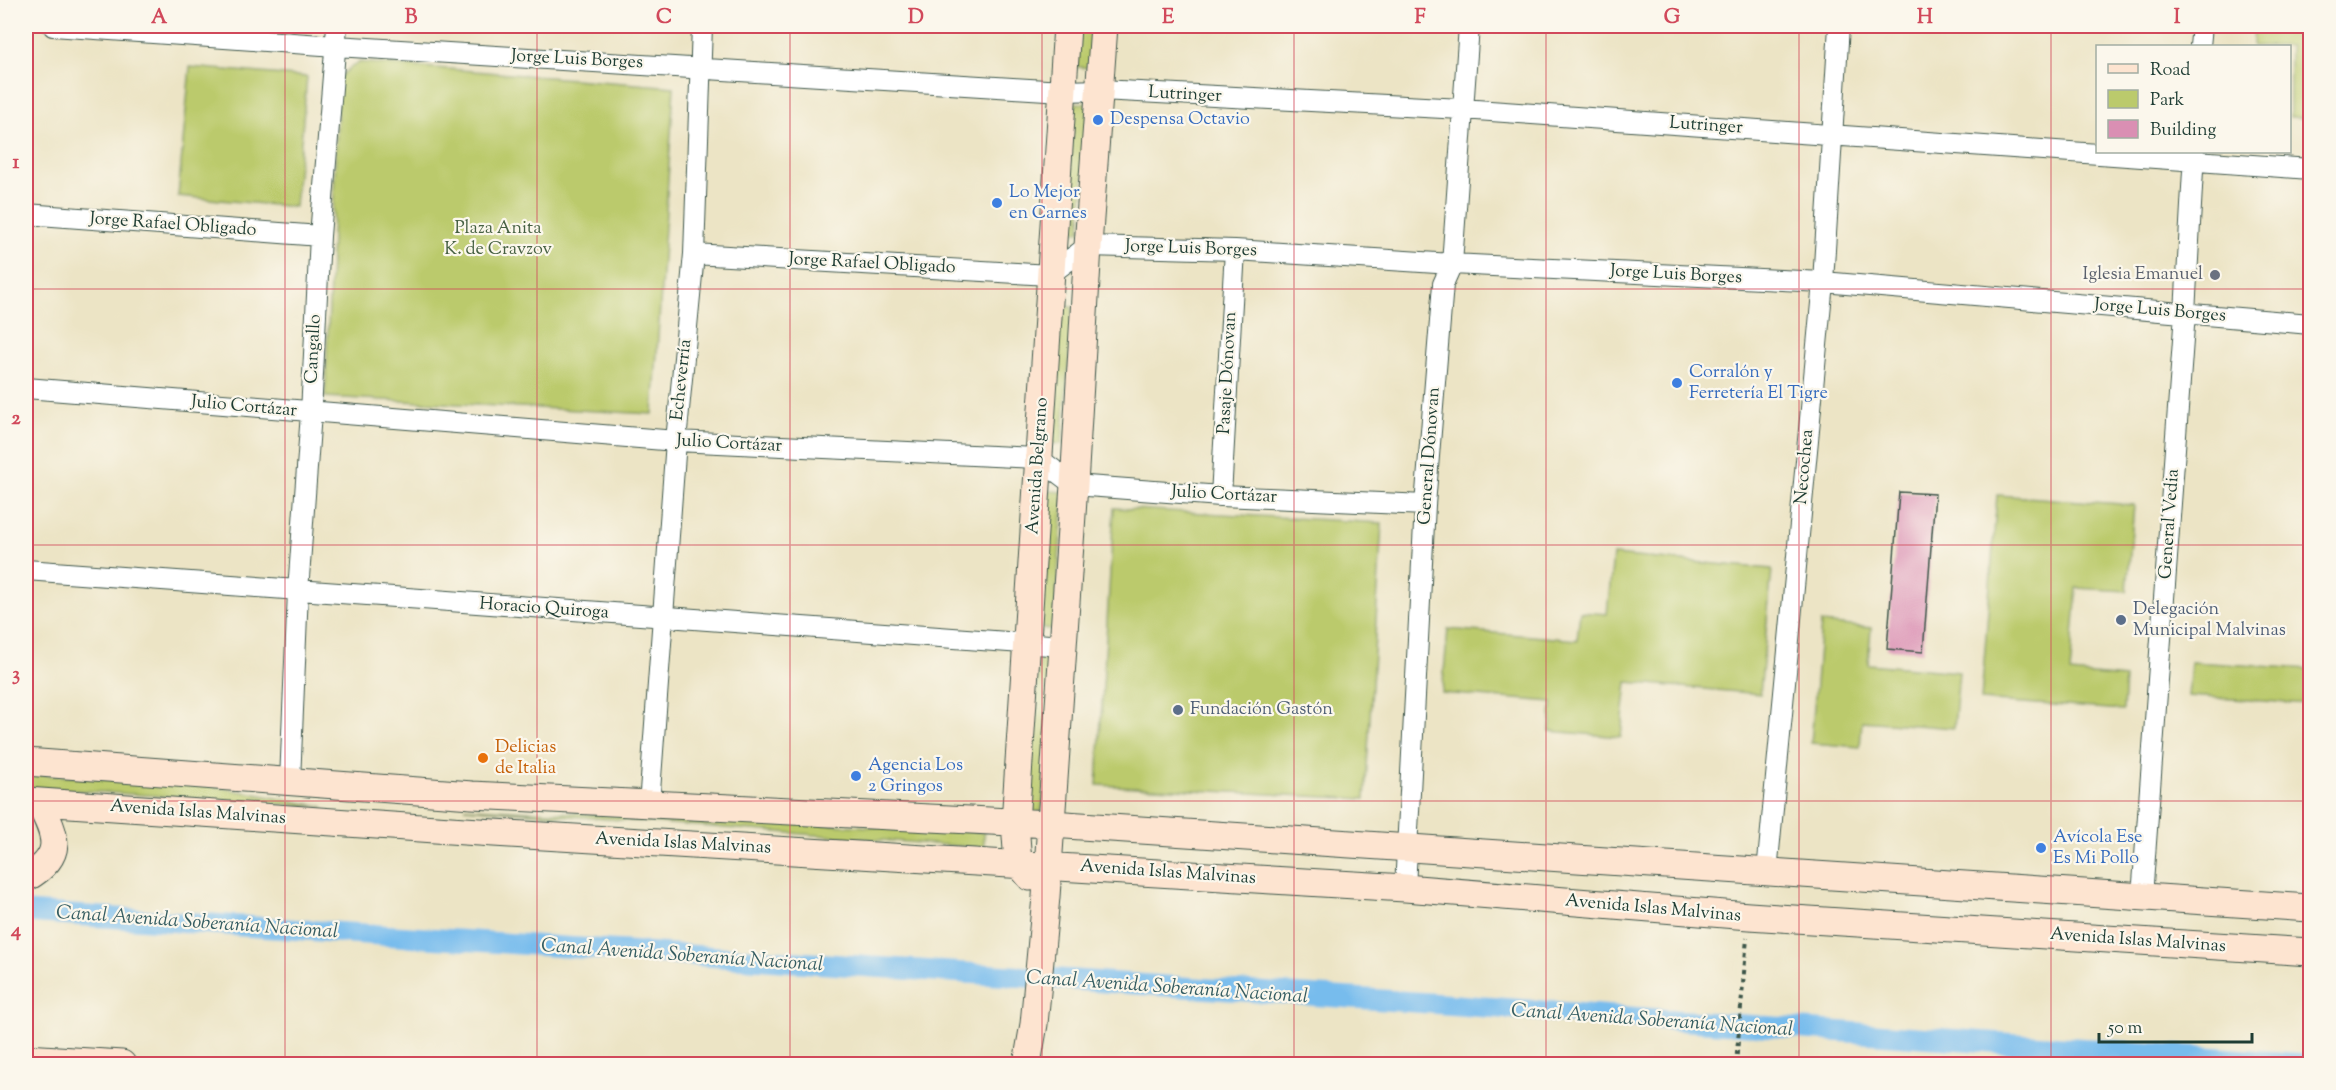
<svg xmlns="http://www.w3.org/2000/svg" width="2336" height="1090" font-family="'Sorts Mill Goudy',serif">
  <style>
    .green { fill: #bbca6c; stroke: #6d8450; stroke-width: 1.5 }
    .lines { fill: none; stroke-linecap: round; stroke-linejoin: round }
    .canal { stroke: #77bced; stroke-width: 21 }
    .building { fill: #da8fb3 }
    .street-casing { stroke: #3e564a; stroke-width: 22 }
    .secondary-casing { stroke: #3e564a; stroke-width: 29 }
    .path { stroke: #3e564a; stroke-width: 4; stroke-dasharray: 4.5 4.5; stroke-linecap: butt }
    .street { stroke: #fff; stroke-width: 20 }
    .secondary { stroke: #fde4d0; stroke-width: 27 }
    .grid { fill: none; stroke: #d1495b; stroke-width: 1.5; stroke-opacity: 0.55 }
    .shop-dot { fill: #3f7fe0; stroke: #fbf7ec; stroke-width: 2 }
    .worship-dot { fill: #6b7280; stroke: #fbf7ec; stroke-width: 2 }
    .service-dot { fill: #5c6f8a; stroke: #fbf7ec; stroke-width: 2 }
    .food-dot { fill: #e8710a; stroke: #fbf7ec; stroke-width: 2 }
    .labels { text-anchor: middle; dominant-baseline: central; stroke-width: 4.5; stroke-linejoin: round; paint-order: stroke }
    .street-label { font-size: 18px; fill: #1f3d34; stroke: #fbf7ec }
    .shop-label { font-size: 18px; fill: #366cbe; stroke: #fbf7ec; text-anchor: start }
    .park-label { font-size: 18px; fill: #466042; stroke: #fbf7ec }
    .worship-label { font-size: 18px; fill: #5b616d; stroke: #fbf7ec; text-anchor: end }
    .service-label { font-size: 18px; fill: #4e5e75; stroke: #fbf7ec; text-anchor: start }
    .food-label { font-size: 18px; fill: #c56008; stroke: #fbf7ec; text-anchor: start }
    .water-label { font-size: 20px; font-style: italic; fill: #355d62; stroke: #fbf7ec }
    .neatline { fill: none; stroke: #d1495b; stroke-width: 2 }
    .grid-label { font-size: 20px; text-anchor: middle; font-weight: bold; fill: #d1495b }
  </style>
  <rect width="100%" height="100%" fill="#fbf7ec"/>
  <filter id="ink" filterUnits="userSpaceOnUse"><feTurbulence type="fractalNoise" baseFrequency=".0167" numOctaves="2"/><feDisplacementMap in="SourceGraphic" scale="12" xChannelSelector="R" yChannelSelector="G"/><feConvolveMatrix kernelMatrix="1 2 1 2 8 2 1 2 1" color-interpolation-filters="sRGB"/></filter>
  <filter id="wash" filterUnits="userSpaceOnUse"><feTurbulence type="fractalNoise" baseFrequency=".008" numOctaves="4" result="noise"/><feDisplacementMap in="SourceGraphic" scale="24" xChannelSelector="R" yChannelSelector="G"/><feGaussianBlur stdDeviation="1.35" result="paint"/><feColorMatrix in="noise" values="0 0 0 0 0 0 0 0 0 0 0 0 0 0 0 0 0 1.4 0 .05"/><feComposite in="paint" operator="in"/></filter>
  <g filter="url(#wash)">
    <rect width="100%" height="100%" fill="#ece4c5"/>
    <!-- green -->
    <path class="green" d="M1080 26H1095L1092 68 1077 67Z
      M2254 26 2310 27 2304 118 2290 117V46H2253Z
      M358 62 674 87 653 414 325 397 339 77Z
      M190 67 307 77 295 207 178 196Z
      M1074 103 1089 104 1080 232 1065 231Z
      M1058 306 1073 307 1062 444 1048 443Z
      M1049 491 1064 492 1054 629 1039 628Z
      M1997 495 2134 505 2127 591 2077 588 2070 673 2125 678 2123 710 1981 700Z
      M1114 508 1382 523 1365 799 1097 785Z
      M1613 555 1772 569 1760 694 1627 682 1621 737 1550 731 1552 702 1442 693 1448 629 1577 640 1580 612 1607 614Z
      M1821 623 1871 628 1868 664 1959 672 1954 728 1862 721 1860 747 1811 743Z
      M1039 658 1054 659 1042 812 1027 811Z
      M2191 662 2310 669V704L2188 696Z
      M26 774 207 785 324 807 26 787Z
      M465 808 984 832V848Z"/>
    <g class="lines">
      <!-- canal -->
      <path class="canal" d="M26 912 1429 1003 2308 1064"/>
    </g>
    <g id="blocks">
      <!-- building -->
      <path class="building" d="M1899 492 1935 494 1923 652 1887 649Z"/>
    </g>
  </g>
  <g filter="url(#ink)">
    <use href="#blocks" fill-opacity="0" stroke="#3e564a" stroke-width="1.5"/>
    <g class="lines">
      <!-- street casing -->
      <g class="street-casing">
        <path id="street" d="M53 26 336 46 1063 91 1101 90 1462 109 2310 169
          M2200 46 2202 26
          M26 214 320 236
          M694 254 1049 275 1088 246 1235 250 1452 264 1823 282 2310 324
          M26 388 676 441 1038 458 1074 485 1221 496 1425 505
          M1221 496 1235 250
          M26 570 1063 646
          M290 781 298 591 311 413 320 236 337 26
          M649 805 676 441 694 254 702 26
          M1767 872 1823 282 1839 26
          M1405 888 1425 505 1443 284 1452 264 1469 26
          M2142 897 2185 313 2194 152"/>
      </g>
      <!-- secondary casing -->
      <g class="secondary-casing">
        <path id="secondary" d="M26 762 472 795 1051 824 2310 908
          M26 801 494 833 1405 888 1749 916 2310 952
          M1030 877 1018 863 1015 823 1067 26
          M26 878C65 856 57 837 39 802
          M26 1058 122 1064
          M1027 1064 1034 1024 1046 897 1074 485 1088 246 1104 26"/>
      </g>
      <!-- path -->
      <path class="path" d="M1736 1064 1747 938"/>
      <!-- street -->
      <use href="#street" class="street"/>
      <!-- secondary -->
      <use href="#secondary" class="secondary"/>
    </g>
  </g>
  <!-- grid -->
  <path class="grid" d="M285 26V1064M537 26V1064M790 26V1064M1042 26V1064M1294 26V1064M1546 26V1064M1799 26V1064M2051 26V1064M26 289H2310M26 545H2310M26 801H2310"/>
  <!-- markers -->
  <g class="shop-dot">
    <circle cx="1098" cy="120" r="6"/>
    <circle cx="997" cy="203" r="6"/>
    <circle cx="1677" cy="383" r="6"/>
    <circle cx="856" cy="776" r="6"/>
    <circle cx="2041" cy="848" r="6"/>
  </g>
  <circle class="worship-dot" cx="2215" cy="275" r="6"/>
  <g class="service-dot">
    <circle cx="2121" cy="620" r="6"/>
    <circle cx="1178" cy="710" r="6"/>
  </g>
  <circle class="food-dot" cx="483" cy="758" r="6"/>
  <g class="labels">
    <!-- street labels -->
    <g class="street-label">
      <text transform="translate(577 60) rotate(3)">Jorge Luis Borges</text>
      <text transform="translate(1185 95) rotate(3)">Lutringer</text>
      <text transform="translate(1706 126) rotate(4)">Lutringer</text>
      <text transform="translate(173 225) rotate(4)">Jorge Rafael Obligado</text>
      <text transform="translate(1191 249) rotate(2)">Jorge Luis Borges</text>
      <text transform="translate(872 264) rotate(3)">Jorge Rafael Obligado</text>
      <text transform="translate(1676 275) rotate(3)">Jorge Luis Borges</text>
      <text transform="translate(2160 311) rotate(5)">Jorge Luis Borges</text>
      <text transform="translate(314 349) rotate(-87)">Cangallo</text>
      <text transform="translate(1228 373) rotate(-87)">Pasaje Dónovan</text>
      <text transform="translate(682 380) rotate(-84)">Echeverría</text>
      <text transform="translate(244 407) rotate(5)">Julio Cortázar</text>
      <text transform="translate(729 444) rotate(3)">Julio Cortázar</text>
      <text transform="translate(1430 456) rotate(-86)">General Dónovan</text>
      <text transform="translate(1038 466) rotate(-86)">Avenida Belgrano</text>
      <text transform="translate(1805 467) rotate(-85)">Necochea</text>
      <text transform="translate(1224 495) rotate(3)">Julio Cortázar</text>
      <text transform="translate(2170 524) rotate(-86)">General Vedia</text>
      <text transform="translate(544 609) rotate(4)">Horacio Quiroga</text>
      <text transform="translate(198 813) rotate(4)">Avenida Islas Malvinas</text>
      <text transform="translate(683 844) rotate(3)">Avenida Islas Malvinas</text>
      <text transform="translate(1168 873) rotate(4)">Avenida Islas Malvinas</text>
      <text transform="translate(1653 909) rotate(5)">Avenida Islas Malvinas</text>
      <text transform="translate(2138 941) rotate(4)">Avenida Islas Malvinas</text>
    </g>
    <!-- shop labels -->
    <g class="shop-label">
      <text x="1110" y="120">Despensa Octavio</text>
      <text x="1009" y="193">Lo Mejor<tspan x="1009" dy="21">en Carnes</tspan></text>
      <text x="1689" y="373">Corralón y<tspan x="1689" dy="21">Ferretería El Tigre</tspan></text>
      <text x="868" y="766">Agencia Los<tspan x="868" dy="21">2 Gringos</tspan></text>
      <text x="2053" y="838">Avícola Ese<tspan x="2053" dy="21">Es Mi Pollo</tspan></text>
    </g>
    <!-- park labels -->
    <g class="park-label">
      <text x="498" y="229">Plaza Anita<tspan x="498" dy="21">K. de Cravzov</tspan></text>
    </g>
    <!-- worship labels -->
    <g class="worship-label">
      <text x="2203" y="275">Iglesia Emanuel</text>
    </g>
    <!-- service labels -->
    <g class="service-label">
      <text x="2133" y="610">Delegación<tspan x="2133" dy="21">Municipal Malvinas</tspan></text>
      <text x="1190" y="710">Fundación Gastón</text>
    </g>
    <!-- food labels -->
    <g class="food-label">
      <text x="495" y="748">Delicias<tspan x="495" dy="21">de Italia</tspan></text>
    </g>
    <!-- water labels -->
    <g class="water-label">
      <text transform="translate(197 923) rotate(4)">Canal Avenida Soberanía Nacional</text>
      <text transform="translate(682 956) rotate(4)">Canal Avenida Soberanía Nacional</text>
      <text transform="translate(1167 988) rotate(4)">Canal Avenida Soberanía Nacional</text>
      <text transform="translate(1652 1021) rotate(4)">Canal Avenida Soberanía Nacional</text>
    </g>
  </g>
  <!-- margin -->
  <rect width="2336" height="1090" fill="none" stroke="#fbf7ec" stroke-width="66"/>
  <!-- legend -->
  <rect x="2096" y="45" width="195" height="108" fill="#fbf7ec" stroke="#a3ada2" stroke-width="1.5"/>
  <rect x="2108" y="64" width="30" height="9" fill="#fde4d0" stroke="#a3ada2" stroke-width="1.5"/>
  <text x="2150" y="75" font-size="18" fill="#1f3d34">Road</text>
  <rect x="2108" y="90" width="30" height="18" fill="#bbca6c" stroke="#a3ada2" stroke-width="1.5"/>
  <text x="2150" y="105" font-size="18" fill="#1f3d34">Park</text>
  <rect x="2108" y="120" width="30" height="18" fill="#da8fb3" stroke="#a3ada2" stroke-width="1.5"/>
  <text x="2150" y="135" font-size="18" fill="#1f3d34">Building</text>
  <!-- scale -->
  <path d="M2099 1033v9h153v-9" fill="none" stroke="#1f3d34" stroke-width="3"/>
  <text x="2108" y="1033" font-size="18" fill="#1f3d34" stroke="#fbf7ec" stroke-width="4.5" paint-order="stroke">50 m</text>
  <rect x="33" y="33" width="2270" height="1024" class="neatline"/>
  <g class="grid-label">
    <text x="159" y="23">A</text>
    <text x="411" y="23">B</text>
    <text x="664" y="23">C</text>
    <text x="916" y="23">D</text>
    <text x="1168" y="23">E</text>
    <text x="1420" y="23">F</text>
    <text x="1672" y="23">G</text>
    <text x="1925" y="23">H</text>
    <text x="2177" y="23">I</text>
    <text x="16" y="168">1</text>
    <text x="16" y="424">2</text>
    <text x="16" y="680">3</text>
    <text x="16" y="936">4</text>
  </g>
</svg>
